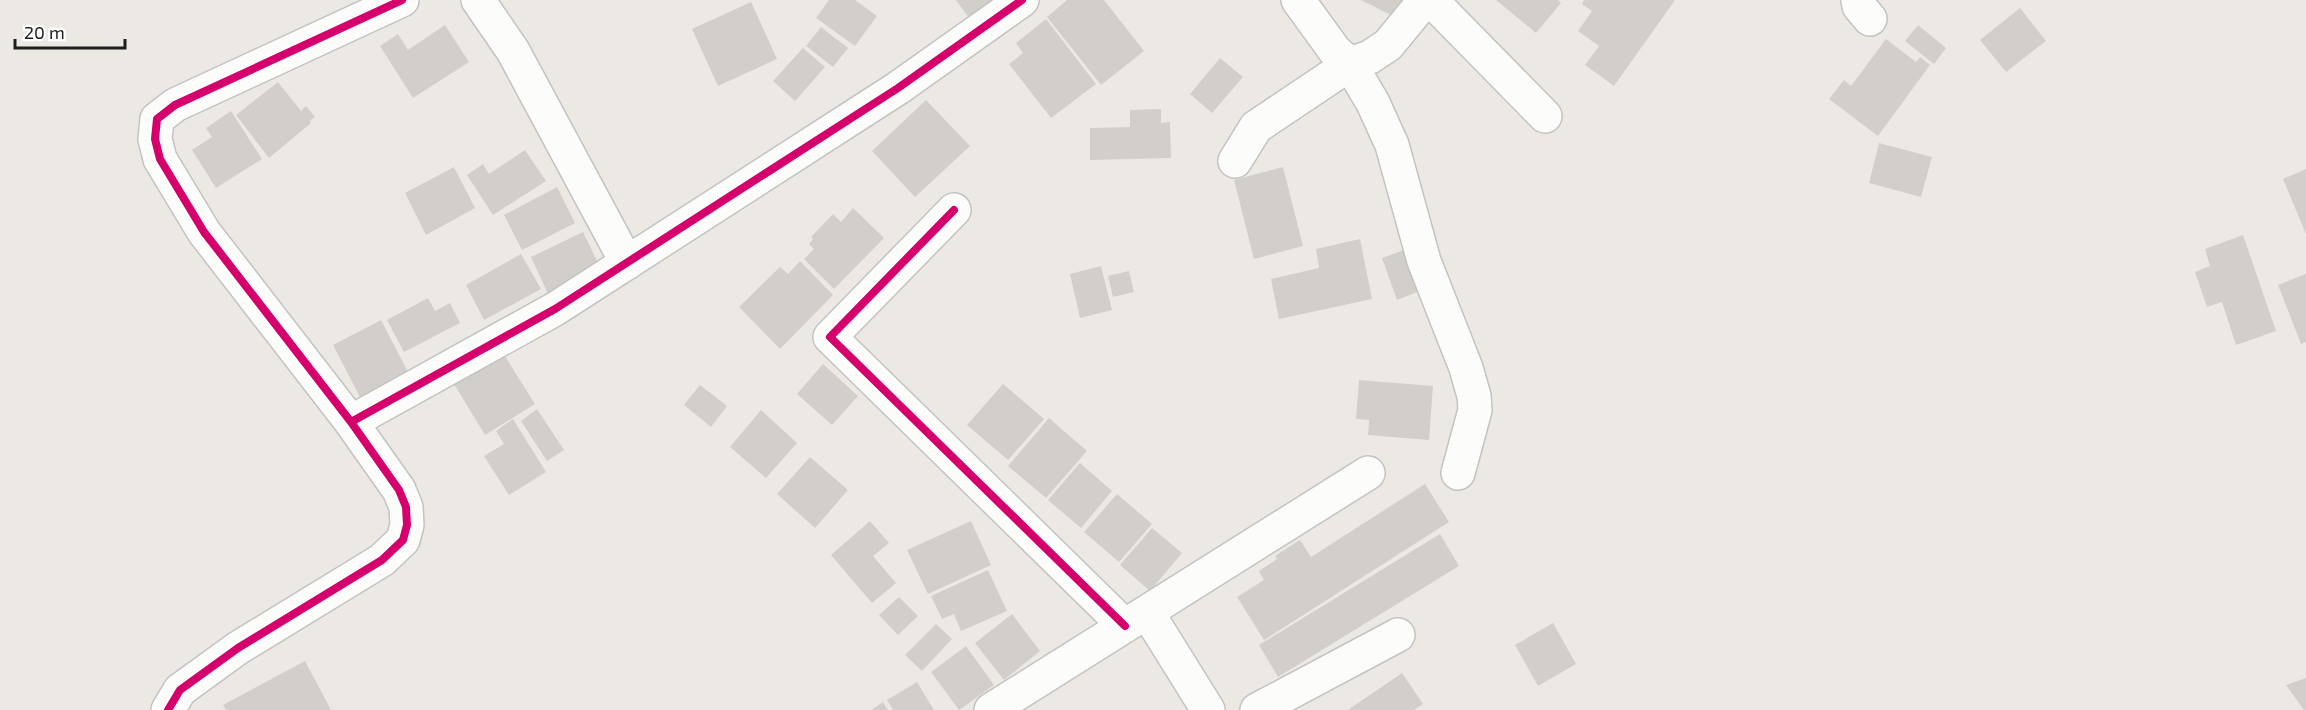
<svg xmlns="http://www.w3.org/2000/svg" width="2306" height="710" font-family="'Exo 2',sans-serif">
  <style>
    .building { fill: #d2cfcb }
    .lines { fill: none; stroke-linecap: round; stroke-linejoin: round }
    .minor-casing { stroke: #c4c3c1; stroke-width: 36 }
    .minor { stroke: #fcfcfb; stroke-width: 33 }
    .cycleway-casing { stroke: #fff; stroke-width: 11 }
    .cycleway { stroke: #d6006c; stroke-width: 8 }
  </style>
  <rect width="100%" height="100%" fill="#ece9e4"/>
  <!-- building -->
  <path class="building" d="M829 0H855L877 16 855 46 816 18Z
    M956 0H1000L975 26Z
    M1067 0H1104L1144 51 1101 85 1047 17Z
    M1361 0H1406L1397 18Z
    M1496 0H1558L1561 3 1536 33Z
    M1584 0H1675L1614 86 1585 65 1599 46 1578 31 1592 11 1582 4Z
    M751 2 777 59 718 86 692 29Z
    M2020 8 2046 41 2006 72 1980 40Z
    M1046 19 1096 84 1051 118 1009 64 1023 53 1016 43Z
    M445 25 469 62 413 98 380 46 398 34 408 50Z
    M1918 25 1946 48 1934 64 1905 41Z
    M821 27 848 48 833 67 806 46Z
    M1886 39 1916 62 1920 57 1930 65 1878 136 1829 99 1844 80 1851 86Z
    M803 48 825 67 795 101 773 81Z
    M1220 58 1243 77 1212 113 1190 94Z
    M278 82 301 111 306 106 315 117 310 121 311 123 269 158 236 115Z
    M926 100 970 146 915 197 872 151Z
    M1161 109V123L1170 122 1171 158 1090 160V128L1130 127V110Z
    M231 111 262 159 216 188 192 150 212 137 206 128Z
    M1879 143 1932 157 1921 197 1869 183Z
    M525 150 546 181 493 215 467 175 483 164 489 174Z
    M454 167 475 208 426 235 405 193Z
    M1283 167 1303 246 1254 259 1234 180Z
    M2306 169V234L2283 179Z
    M557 187 575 223 522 250 504 215Z
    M853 208 884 238 834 289 804 259 814 249 809 244 813 239 811 237 833 214 841 222Z
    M583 232 602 271 549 296 531 257Z
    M2243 235 2276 331 2236 345 2222 302 2207 307 2195 272 2210 266 2205 249Z
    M1360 239 1372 299 1279 319 1271 279 1319 268 1316 249Z
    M1404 250 1420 291 1397 300 1382 258Z
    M521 254 541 289 484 320 466 285Z
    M800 261 833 295 780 349 739 307 780 267 788 274Z
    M1101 266 1112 310 1080 318 1070 274Z
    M1129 271 1134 292 1113 297 1108 276Z
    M2306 274V342L2301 344 2278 285Z
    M428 298 435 311 450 303 460 323 404 352 387 320Z
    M381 320 409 374 361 399 333 345Z
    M503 353 535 404 485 435 454 384Z
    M823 364 858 396 832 425 797 394Z
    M1359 380 1433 386 1429 440 1368 435 1369 420 1356 419Z
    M1003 384 1044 419 1008 460 967 425Z
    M700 385 727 406 711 427 684 405Z
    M537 409 564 450 547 461 521 421Z
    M761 410 797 443 766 478 730 447Z
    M1049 418 1087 451 1046 498 1008 466Z
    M513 419 546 472 509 495 484 456 504 444 496 431Z
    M810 457 848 490 815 528 777 494Z
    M1080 463 1112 491 1081 528 1048 500Z
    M1425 484 1449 522 1264 640 1237 597 1264 580 1259 571 1277 559 1275 556 1300 540 1311 557Z
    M1117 494 1152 524 1119 562 1084 532Z
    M870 521 889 543 873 556 896 583 872 603 831 555Z
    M971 521 991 565 928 594 907 550Z
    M1152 528 1182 553 1150 591 1120 565Z
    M1440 534 1459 566 1278 677 1259 645Z
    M988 570 1007 611 961 631 954 614 942 619 931 596Z
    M899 597 918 616 898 635 879 615Z
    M1012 614 1040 651 1004 680 975 643Z
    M1553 623 1576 664 1538 686 1515 645Z
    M936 624 952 639 922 671 905 655Z
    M966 646 994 685 959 710 931 672Z
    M305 661 331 710H226L223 705Z
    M1402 673 1423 704 1414 710H1348Z
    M2306 678V710H2304L2286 685Z
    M917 682 934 710H893L887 700Z
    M883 702 888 710H871Z"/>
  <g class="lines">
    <!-- minor casing -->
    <g class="minor-casing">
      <path id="minor" d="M478 0 513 51 627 263
        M1298 0 1335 51 1350 64 1373 103 1392 145 1424 261 1466 368 1474 396 1475 410 1458 473
        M1431 0 1545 116
        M1858 0 1859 6 1870 19
        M1235 161 1256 127 1350 64 1370 57 1388 45 1425 0
        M954 210 830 337 1125 626
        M351 422 555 309 898 88 1022 0
        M1147 612 1208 710
        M168 710 180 690 238 648 382 560 403 540 407 525 406 507 399 490 351 422 204 232 160 159 155 139 157 119 175 105 402 0
        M991 710 1368 473
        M1257 710 1398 635"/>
    </g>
    <!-- minor -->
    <use href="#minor" class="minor"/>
    <!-- cycleway casing -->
    <g class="cycleway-casing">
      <path id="cycleway" d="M954 210 830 337 1125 626
        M351 422 555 309 898 88 1022 0
        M168 710 180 690 238 648 382 560 403 540 407 525 406 507 399 490 351 422 204 232 160 159 155 139 157 119 175 105 402 0"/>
    </g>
    <!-- cycleway -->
    <use href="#cycleway" class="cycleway"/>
  </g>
  <!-- scale -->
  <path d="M15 39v9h110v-9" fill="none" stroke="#1d1d1d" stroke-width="3"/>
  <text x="24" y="39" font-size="18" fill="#1d1d1d" stroke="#ffffff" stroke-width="4.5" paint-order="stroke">20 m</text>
</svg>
